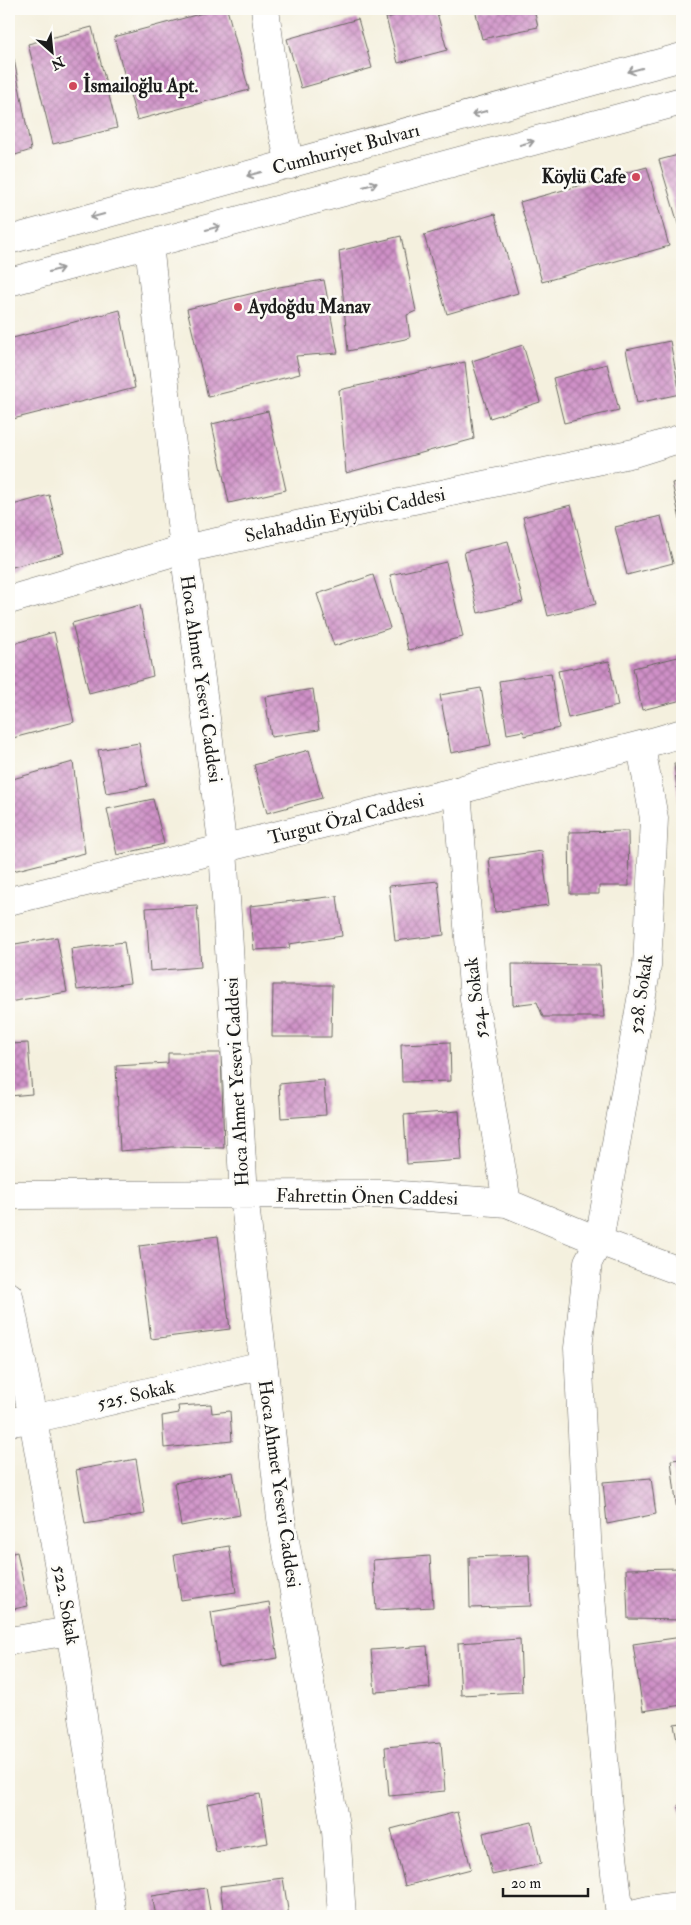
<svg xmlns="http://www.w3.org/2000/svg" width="691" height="1925" font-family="'IM FELL Double Pica',serif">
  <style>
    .building { fill: url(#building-cross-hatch) }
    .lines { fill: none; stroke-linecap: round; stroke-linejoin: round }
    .minor-casing { stroke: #686660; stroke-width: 29 }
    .tertiary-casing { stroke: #686660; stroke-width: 29 }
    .primary-casing { stroke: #686660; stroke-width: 29 }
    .minor { stroke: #fff; stroke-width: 28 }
    .tertiary { stroke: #fff; stroke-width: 28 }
    .primary { stroke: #fff; stroke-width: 28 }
    .oneway { stroke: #999 }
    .poi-dot { fill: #d1495b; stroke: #fdfcf7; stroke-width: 2 }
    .labels { text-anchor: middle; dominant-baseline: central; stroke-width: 5; stroke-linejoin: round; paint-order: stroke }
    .poi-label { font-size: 19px; font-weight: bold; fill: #1c1c1c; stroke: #fdfcf7; text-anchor: start }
    .street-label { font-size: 19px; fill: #1c1c1c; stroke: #fdfcf7 }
  </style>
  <defs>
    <pattern id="building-cross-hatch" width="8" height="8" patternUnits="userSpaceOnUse" patternTransform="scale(1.25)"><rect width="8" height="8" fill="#cf90c7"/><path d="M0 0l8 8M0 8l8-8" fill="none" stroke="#a775a1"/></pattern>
  </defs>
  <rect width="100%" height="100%" fill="#fdfcf7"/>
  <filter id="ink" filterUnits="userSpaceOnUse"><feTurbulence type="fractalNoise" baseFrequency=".02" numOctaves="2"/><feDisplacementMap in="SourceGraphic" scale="10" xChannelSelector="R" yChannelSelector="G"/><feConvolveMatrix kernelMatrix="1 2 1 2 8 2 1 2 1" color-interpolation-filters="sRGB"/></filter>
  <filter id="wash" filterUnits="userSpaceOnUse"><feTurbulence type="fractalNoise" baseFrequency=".0096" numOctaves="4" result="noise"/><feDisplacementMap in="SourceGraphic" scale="20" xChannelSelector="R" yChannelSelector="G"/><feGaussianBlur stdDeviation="1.12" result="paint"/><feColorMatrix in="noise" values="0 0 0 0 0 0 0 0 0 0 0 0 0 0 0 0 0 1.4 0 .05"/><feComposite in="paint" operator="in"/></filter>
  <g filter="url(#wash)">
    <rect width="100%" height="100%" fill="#f4f0de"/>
    <g id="blocks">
      <!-- building -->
      <path class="building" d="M218 9H227L249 90 137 120 114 37Z
        M421 9H436L447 50 398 63 386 18Z
        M475 9H534L538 27 482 39Z
        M358 19 372 68 301 88 287 39Z
        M92 27 117 128 53 144 28 44Z
        M14 59 31 150 9 157V60Z
        M682 154V237L659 160Z
        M647 167 669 246 542 282 520 202Z
        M495 214 518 293 447 314 424 235Z
        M401 236 416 311 407 315 410 338 348 351 339 251Z
        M324 280 338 353 296 356 300 374 208 397 187 309 279 287Z
        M120 310 135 388 9 420V339Z
        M670 341 680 394 637 403 626 350Z
        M523 345 540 402 490 418 472 361Z
        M465 362 474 439 346 473 339 390Z
        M607 364 619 410 564 423 553 378Z
        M268 411 286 490 229 503 212 424Z
        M682 481V524H681L672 483Z
        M49 495 64 553 9 568V506Z
        M571 505 596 604 548 616 523 517Z
        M661 516 673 563 627 575 615 527Z
        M508 541 523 602 478 613 464 552Z
        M446 562 463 637 408 650 390 575Z
        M373 575 390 628 334 646 317 594Z
        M140 605 153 676 89 693 72 623Z
        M54 632 74 722 9 739V645Z
        M682 656V700L642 710 633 668Z
        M609 661 618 706 568 718 558 671Z
        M551 673 559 728 524 736 523 731 507 734 499 681Z
        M481 688 491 745 451 753 440 695Z
        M313 689 319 730 271 737 265 697Z
        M139 743 147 786 106 793 98 750Z
        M309 750 322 798 267 813 254 765Z
        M73 762 85 853 9 872V780Z
        M682 762V822H681L674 763Z
        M153 799 164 844 117 855 107 809Z
        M628 831 629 886H599V894H570L569 832Z
        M542 851 549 905 495 912 489 858Z
        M438 881 444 935 395 941 389 886Z
        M337 896 342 936 289 944 290 948 254 950 250 906Z
        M197 905 201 967 150 971 146 908Z
        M57 937 67 992 9 1002V945Z
        M124 942 130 983 77 990 71 949Z
        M512 964 600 965 604 1017H543L537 1002 513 1005Z
        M273 985H332L331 1037H272Z
        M450 1042 451 1081 402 1082 401 1044Z
        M28 1043 32 1094 9 1096V1044Z
        M168 1053H221L224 1148 171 1147 120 1151 116 1066 168 1063Z
        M324 1080 326 1115 281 1118 279 1084Z
        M459 1111 462 1160 407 1164 404 1115Z
        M218 1236 230 1329 151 1339 139 1246Z
        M211 1404 212 1413 230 1411 232 1441 164 1448 162 1416 179 1413 178 1406Z
        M136 1459 145 1514 85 1524 76 1470Z
        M682 1459V1510L677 1511 671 1460Z
        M233 1472 240 1515 181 1526 174 1483Z
        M651 1478 656 1514 607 1524 603 1482Z
        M229 1546 236 1592 181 1600 174 1555Z
        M17 1552 28 1606 9 1610V1554Z
        M529 1555 531 1606 470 1608 469 1557Z
        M430 1556 433 1607 376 1610 373 1560Z
        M682 1568V1620L628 1619 626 1569Z
        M269 1602 278 1658 219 1667 211 1612Z
        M682 1637V1705L643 1711 633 1644Z
        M520 1639 522 1692 461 1695 458 1643Z
        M427 1646 430 1688 375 1692 371 1650Z
        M682 1723V1761H681L674 1724Z
        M441 1742 445 1791 389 1796 385 1747Z
        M260 1794 268 1843 216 1852 207 1804Z
        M682 1804V1816L678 1805Z
        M457 1812 471 1869 405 1886 391 1829Z
        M532 1822 541 1864 492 1875 483 1833Z
        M283 1878 289 1916H224L220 1886Z
        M206 1888 211 1916H156L152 1896Z"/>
    </g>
  </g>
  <g filter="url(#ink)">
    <use href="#blocks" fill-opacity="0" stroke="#686660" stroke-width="1"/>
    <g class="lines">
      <!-- minor casing -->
      <g class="minor-casing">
        <path id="minor" d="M265 9 278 109 290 165
          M457 791 474 999 507 1203
          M9 1296 33 1419 74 1654 112 1916
          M9 1422 33 1419 263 1365
          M9 1641 70 1631
          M620 1916 609 1821 588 1558 578 1348 588 1262 599 1241 647 966 654 818 641 747
          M623 1916 648 1910 682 1905"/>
      </g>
      <!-- tertiary casing -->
      <g class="tertiary-casing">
        <path id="tertiary" d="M149 245 184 549 223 849 244 1195 281 1518 336 1831 342 1916
          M9 600 184 549 634 453 682 438
          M9 901 457 791C531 768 608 757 682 733
          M9 1195 387 1194 507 1203 599 1241 682 1272"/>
      </g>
      <!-- primary casing -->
      <g class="primary-casing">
        <path id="primary" d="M9 240 682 57
          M9 282 682 101"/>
      </g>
      <!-- minor -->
      <use href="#minor" class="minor"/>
      <!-- tertiary -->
      <use href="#tertiary" class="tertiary"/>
      <!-- primary -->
      <use href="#primary" class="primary"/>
    </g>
    <!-- one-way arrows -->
    <defs><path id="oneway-shaft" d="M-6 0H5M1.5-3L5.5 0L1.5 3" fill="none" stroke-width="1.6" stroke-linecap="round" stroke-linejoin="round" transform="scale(1.25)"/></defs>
    <g class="oneway">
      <use href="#oneway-shaft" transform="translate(635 70) rotate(165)"/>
      <use href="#oneway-shaft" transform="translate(479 113) rotate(165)"/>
      <use href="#oneway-shaft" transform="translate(527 143) rotate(-15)"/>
      <use href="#oneway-shaft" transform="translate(254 174) rotate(165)"/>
      <use href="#oneway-shaft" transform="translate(370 185) rotate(-15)"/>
      <use href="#oneway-shaft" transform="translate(97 216) rotate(165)"/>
      <use href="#oneway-shaft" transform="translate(213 228) rotate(-15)"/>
      <use href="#oneway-shaft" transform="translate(56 270) rotate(-15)"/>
    </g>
  </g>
  <!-- markers -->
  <g class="poi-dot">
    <circle cx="73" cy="86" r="5"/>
    <circle cx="636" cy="177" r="5"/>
    <circle cx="238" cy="307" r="5"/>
  </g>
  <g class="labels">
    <!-- poi labels -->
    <g class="poi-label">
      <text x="83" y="86">İsmailoğlu Apt.</text>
      <text x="626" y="177" text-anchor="end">Köylü Cafe</text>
      <text x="248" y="307">Aydoğdu Manav</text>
    </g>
    <!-- street labels -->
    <g class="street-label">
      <text transform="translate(346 149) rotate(-15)">Cumhuriyet Bulvarı</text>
      <text transform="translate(345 515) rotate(-12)">Selahaddin Eyyübi Caddesi</text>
      <text transform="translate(201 679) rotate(82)">Hoca Ahmet Yesevi Caddesi</text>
      <text transform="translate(346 819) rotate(-14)">Turgut Özal Caddesi</text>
      <text transform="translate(641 994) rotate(-82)">528. Sokak</text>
      <text transform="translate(476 998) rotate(-97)">524. Sokak</text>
      <text transform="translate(237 1082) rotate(-93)">Hoca Ahmet Yesevi Caddesi</text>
      <text transform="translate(367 1197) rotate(1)">Fahrettin Önen Caddesi</text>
      <text transform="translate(136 1395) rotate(-13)">525. Sokak</text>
      <text transform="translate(279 1484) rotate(82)">Hoca Ahmet Yesevi Caddesi</text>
      <text transform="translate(66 1605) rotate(80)">522. Sokak</text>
    </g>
  </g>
  <!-- margin -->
  <rect width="691" height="1925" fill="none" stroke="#fdfcf7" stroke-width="30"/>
  <!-- north arrow -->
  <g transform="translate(52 52) rotate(153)" stroke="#fdfcf7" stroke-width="4" paint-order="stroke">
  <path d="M0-4L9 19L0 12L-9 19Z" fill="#1c1c1c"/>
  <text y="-8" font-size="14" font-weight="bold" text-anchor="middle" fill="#1c1c1c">N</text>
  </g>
  <!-- scale -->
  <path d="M503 1888v8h85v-8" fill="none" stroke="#1c1c1c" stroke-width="2.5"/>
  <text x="511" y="1888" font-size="15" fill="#1c1c1c" stroke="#fdfcf7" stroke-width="4" paint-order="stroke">20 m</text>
</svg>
